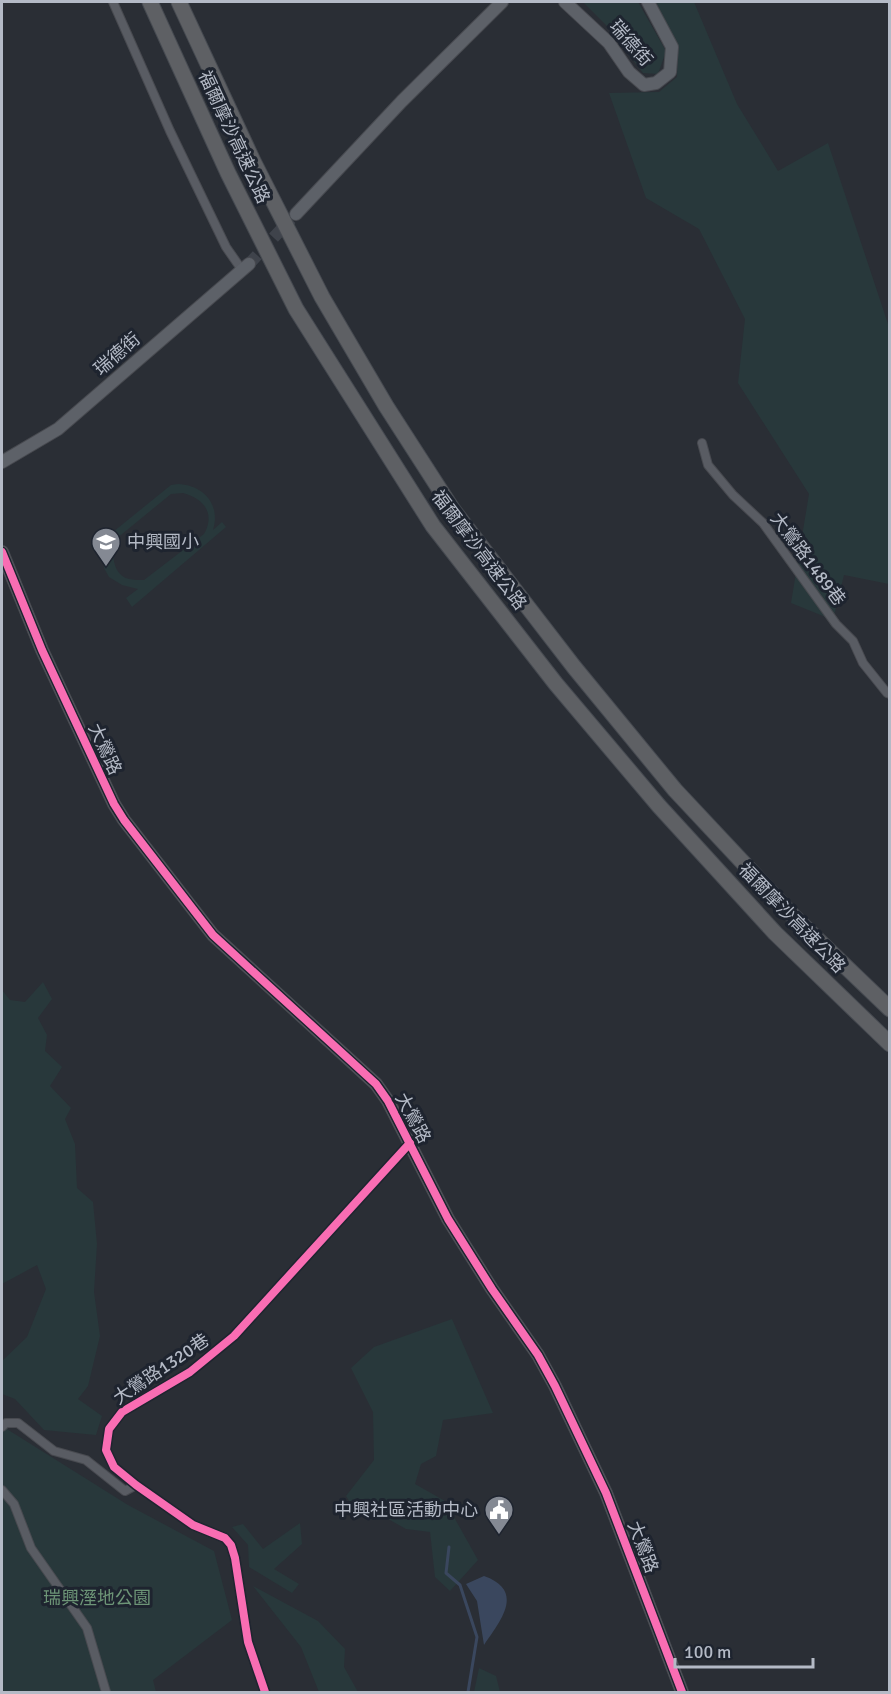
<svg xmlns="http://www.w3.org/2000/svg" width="891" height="1694" font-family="Signika,'Noto Sans TC',sans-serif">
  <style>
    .green { fill: #28383b; fill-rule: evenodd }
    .water { fill: #3a475e }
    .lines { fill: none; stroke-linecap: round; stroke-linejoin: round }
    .stream { stroke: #3a475e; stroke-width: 3 }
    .secondary-tunnel { stroke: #3f434b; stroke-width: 12; stroke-dasharray: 12 6; stroke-linecap: butt }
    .street-casing { stroke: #484a50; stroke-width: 10 }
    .secondary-casing { stroke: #484a50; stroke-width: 14 }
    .highway-casing { stroke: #464a51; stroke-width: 17 }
    .street { stroke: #595c63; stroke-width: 8 }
    .secondary { stroke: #5d6168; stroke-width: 12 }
    .highway { stroke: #5e6064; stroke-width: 15 }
    .cycleway-casing { stroke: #1e242f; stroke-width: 11 }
    .cycleway { stroke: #f96db3; stroke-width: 8 }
    .labels { text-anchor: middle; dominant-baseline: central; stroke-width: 6; stroke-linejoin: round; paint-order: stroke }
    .street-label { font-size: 18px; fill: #b4bac6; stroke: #1e242f }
    .poi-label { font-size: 18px; fill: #b4bac6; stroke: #1e242f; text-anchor: start }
    .park-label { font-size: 18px; fill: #6d9577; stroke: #1e242f }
  </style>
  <rect width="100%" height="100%" fill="#2a2e35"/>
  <!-- green -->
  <path class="green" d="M583 2H638L666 51 658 74 643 73 606 25Z
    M656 2H694L737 104 778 171 828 143 890 330 889 584 844 575 833 620 791 603 809 494 738 383 745 319 699 229 646 198 609 93 659 92 677 77 678 47Z
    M178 484C203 485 221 504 213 530L222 522 226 527 132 607 126 598 138 589 122 585 109 577 104 568 103 551 105 543 113 532 171 485ZM183 493C203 498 216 513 204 534L144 580C139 580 133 580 129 579 112 575 111 552 116 539L171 494Z
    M43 982 52 999 38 1018 47 1035 45 1051 62 1067 50 1086 71 1108 65 1119 75 1144 77 1188 93 1202 97 1244 94 1292 100 1336 88 1386 78 1399 102 1416 96 1435 44 1430 15 1399 2 1394V1361L27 1337 46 1289 37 1265 2 1284V990L10 1000 25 1002Z
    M452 1319 493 1413 443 1420 436 1456 421 1464 415 1484 445 1501 478 1560 450 1591 435 1577 430 1532 406 1529 374 1511 351 1504 346 1496 374 1460 373 1412 351 1368 374 1347Z
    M2 1426 128 1505 214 1551 232 1620 153 1680 156 1692H2Z
    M300 1523 302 1544 274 1569 299 1584 292 1593 249 1567 248 1545 232 1527 243 1524 263 1549Z
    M253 1586 318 1621 345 1649 344 1667 358 1692H319L301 1647Z
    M479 1668 496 1676 500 1692H474Z"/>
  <!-- water -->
  <path class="water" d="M484 1576C526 1591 500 1621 484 1645L477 1601 466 1584Z"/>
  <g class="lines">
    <!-- stream -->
    <path class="stream" d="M449 1547 446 1573 460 1585 477 1637 468 1692"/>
    <!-- secondary-tunnel -->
    <path class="secondary-tunnel" d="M249 264 291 219"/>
    <!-- street casing -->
    <g class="street-casing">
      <path id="street" d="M113 2 170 131 226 247 242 270
        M702 443 708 465 733 495 763 523 836 624 853 641 863 663 887 693 890 694
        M2 1427 6 1423H18L54 1451 86 1460 125 1491 136 1485
        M2 1490 14 1504 31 1548 87 1628 106 1692
        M265 1692 248 1642 235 1558 231 1545 225 1538 193 1525 136 1485 114 1467 106 1450 109 1429 122 1412 190 1372 234 1336 410 1143"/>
    </g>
    <!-- secondary casing -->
    <g class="secondary-casing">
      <path id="secondary" d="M565 2 609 43 629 72 644 85 656 83 670 72 672 47 648 2
        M296 214 402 101 502 2
        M2 462 58 429 249 264
        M2 552 42 650 114 804 124 820 213 935 376 1084 388 1101 448 1219 492 1289 538 1355 555 1386 606 1493 682 1692"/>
    </g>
    <!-- highway casing -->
    <g class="highway-casing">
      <path id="highway" d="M150 2 228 173 296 309 433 526 556 684 659 806 775 933 890 1044
        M179 2 253 161 322 297 386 406 453 510 574 667 675 790 794 917 890 1009"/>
    </g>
    <!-- street -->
    <use href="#street" class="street"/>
    <!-- secondary -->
    <use href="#secondary" class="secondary"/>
    <!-- highway -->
    <use href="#highway" class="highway"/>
    <!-- cycleway casing -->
    <g class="cycleway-casing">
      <path id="cycleway" d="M2 552 42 650 114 804 124 820 213 935 376 1084 388 1101 448 1219 492 1289 538 1355 555 1386 606 1493 682 1692
        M265 1692 248 1642 235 1558 231 1545 225 1538 193 1525 136 1485 114 1467 106 1450 109 1429 122 1412 190 1372 234 1336 410 1143"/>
    </g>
    <!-- cycleway -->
    <use href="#cycleway" class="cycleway"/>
  </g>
  <!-- icons -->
  <defs>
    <g id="school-pin" transform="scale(1.5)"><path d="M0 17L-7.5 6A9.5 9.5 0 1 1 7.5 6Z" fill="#848993" stroke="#1e242f"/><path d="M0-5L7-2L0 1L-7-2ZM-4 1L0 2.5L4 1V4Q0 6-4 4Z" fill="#fff"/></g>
    <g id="civic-pin" transform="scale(1.5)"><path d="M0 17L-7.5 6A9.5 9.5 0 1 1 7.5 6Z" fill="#848993" stroke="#1e242f"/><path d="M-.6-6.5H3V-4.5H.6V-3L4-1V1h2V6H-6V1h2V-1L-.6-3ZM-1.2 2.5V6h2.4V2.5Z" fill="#fff"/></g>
  </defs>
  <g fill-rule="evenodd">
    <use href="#school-pin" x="106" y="542"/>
    <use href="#civic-pin" x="499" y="1510"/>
  </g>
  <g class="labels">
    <!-- street labels -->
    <g class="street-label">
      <text transform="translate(631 43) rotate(49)">瑞德街</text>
      <text transform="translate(234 137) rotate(65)">福爾摩沙高速公路</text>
      <text transform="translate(117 354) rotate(-41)">瑞德街</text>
      <text transform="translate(479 550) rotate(53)">福爾摩沙高速公路</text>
      <text transform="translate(808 559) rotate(53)">大鶯路1489巷</text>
      <text transform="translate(105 749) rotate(65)">大鶯路</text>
      <text transform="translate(792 918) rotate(46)">福爾摩沙高速公路</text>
      <text transform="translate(413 1118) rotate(62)">大鶯路</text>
      <text transform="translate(161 1369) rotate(-34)">大鶯路1320巷</text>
      <text transform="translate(643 1547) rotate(69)">大鶯路</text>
    </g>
    <!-- poi labels -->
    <g class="poi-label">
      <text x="127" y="542">中興國小</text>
      <text x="478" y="1510" text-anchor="end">中興社區活動中心</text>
    </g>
    <!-- park labels -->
    <g class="park-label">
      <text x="97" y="1598">瑞興溼地公園</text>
    </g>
  </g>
  <!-- border -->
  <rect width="891" height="1694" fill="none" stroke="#b4bac6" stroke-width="6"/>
  <!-- scale -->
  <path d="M675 1658v9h138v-9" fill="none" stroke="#b4bac6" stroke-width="3"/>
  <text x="684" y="1658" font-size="18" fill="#b4bac6" stroke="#1e242f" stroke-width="4.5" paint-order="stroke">100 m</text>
</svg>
